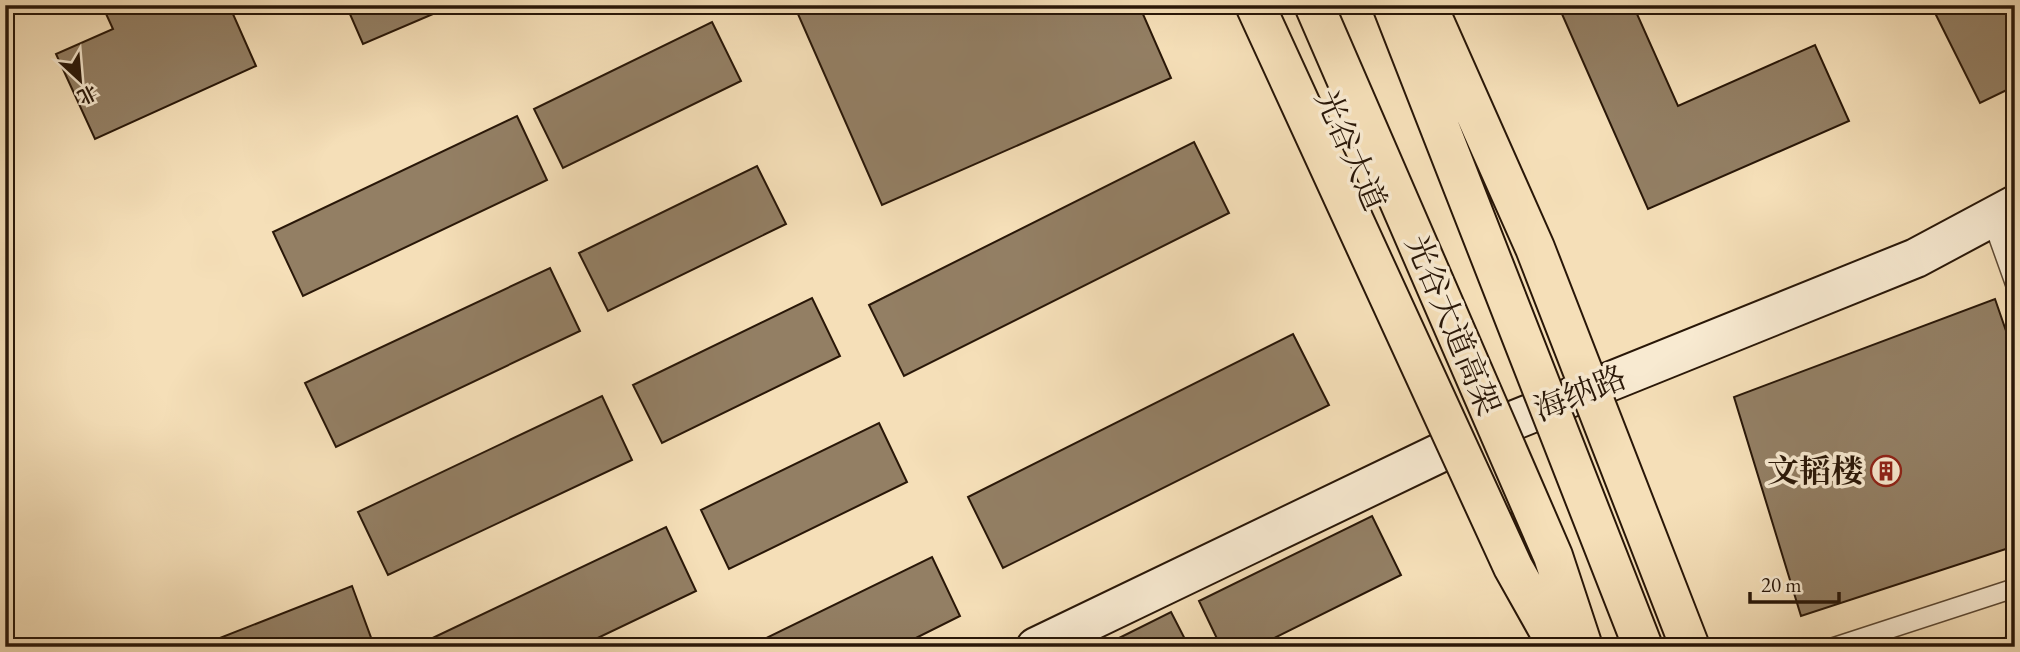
<svg xmlns="http://www.w3.org/2000/svg" width="2020" height="652" font-family="'EB Garamond','Noto Serif SC',serif">
  <style>
    .building { fill: #937f64; stroke: #291708; stroke-width: 2 }
    .lines { fill: none; stroke-linecap: round; stroke-linejoin: round }
    .service-casing { stroke: #5c4934; stroke-width: 21 }
    .secondary-casing { stroke: #291708; stroke-width: 42 }
    .primary-casing { stroke: #291708; stroke-width: 42 }
    .service { stroke: #f8ead1; stroke-width: 18 }
    .secondary { stroke: #f8ead1; stroke-width: 38 }
    .primary { stroke: #f5dfb8; stroke-width: 38 }
    .trunk-bridge-casing { stroke: #291708; stroke-width: 42; stroke-linecap: butt }
    .trunk-bridge { stroke: #f5dfb8; stroke-width: 38 }
    .labels { text-anchor: middle; dominant-baseline: central; stroke-width: 7; stroke-linejoin: round; paint-order: stroke }
    .street-label { font-size: 32px; fill: #291708; stroke: #f8ead1 }
    .poi-label { font-size: 32px; font-weight: bold; fill: #291708; stroke: #f8ead1; text-anchor: end }
  </style>
  <rect width="100%" height="100%" fill="#f5dfb8"/>
  <filter id="stains"><feTurbulence type="fractalNoise" baseFrequency=".00286" numOctaves="4"/><feColorMatrix values="0 0 0 0 .2 0 0 0 0 .09 0 0 0 0 .02 0 0 0 .5 -.17"/></filter>
  <radialGradient id="worn" r=".72"><stop offset=".6" stop-color="#630" stop-opacity="0"/><stop offset="1" stop-color="#630" stop-opacity=".3"/></radialGradient>
  <!-- building -->
  <path class="building" d="M102 5H229L256 66 95 139 56 54 113 29Z
    M346 5H454L363 44Z
    M794 5H1139L1171 78 882 205Z
    M1558 5H1633L1678 106 1815 45 1849 121 1648 209Z
    M1931 5H2015V22L2008 26 2015 39V86L1980 103Z
    M712 22 741 81 563 168 534 109Z
    M517 116 547 180 303 296 273 232Z
    M1194 142 1229 213 904 376 869 305Z
    M757 166 786 224 608 311 579 253Z
    M550 268 580 331 336 447 305 383Z
    M812 298 840 356 662 443 633 385Z
    M1995 299 2015 357V546L1801 616 1734 397Z
    M1293 334 1329 405 1003 568 968 497Z
    M602 396 632 460 388 575 358 512Z
    M879 423 907 482 729 569 701 510Z
    M1372 516 1401 575 1256 647H1221L1199 601Z
    M666 527 696 591 579 647H424L422 643Z
    M932 557 960 616 898 647H755L754 644Z
    M352 586 373 643 362 647H197Z
    M1171 612 1189 647H1101Z
    M2015 634V647H1981Z"/>
  <g class="lines">
    <!-- service casing -->
    <g class="service-casing">
      <path id="service" d="M1991 217 2015 284
        M1834 647 2015 588"/>
    </g>
    <!-- secondary casing -->
    <g class="secondary-casing">
      <path id="secondary" d="M1036 647 1475 436 1916 258 2015 205"/>
    </g>
    <!-- primary casing -->
    <g class="primary-casing">
      <path id="primary" d="M1287 5 1475 436 1498 499"/>
    </g>
    <!-- service -->
    <use href="#service" class="service"/>
    <!-- secondary -->
    <use href="#secondary" class="secondary"/>
    <!-- primary -->
    <use href="#primary" class="primary"/>
    <!-- trunk-bridge casing -->
    <g class="trunk-bridge-casing">
      <path id="trunk-bridge" d="M1255 5 1513 567 1558 647
        M1314 5 1553 556 1583 647
        M1392 5 1643 647
        M1427 5 1535 248 1690 647"/>
    </g>
    <!-- trunk-bridge -->
    <use href="#trunk-bridge" class="trunk-bridge"/>
  </g>
  <!-- icons -->
  <defs>
    <g id="building-ring" transform="scale(1.575)"><circle r="9.5" fill="#f8ead1" stroke="#8f2418" stroke-width="1.5"/><path d="M-4-6H4V6H1V3H-1V6H-4ZM-2.5-4.3h1.7v1.8h-1.7ZM.8-4.3h1.7v1.8H.8ZM-2.5-1h1.7V.8h-1.7ZM.8-1h1.7V.8H.8Z" fill="#8f2418"/></g>
  </defs>
  <g fill-rule="evenodd">
    <use href="#building-ring" x="1886" y="471"/>
  </g>
  <g class="labels">
    <!-- street labels -->
    <g class="street-label">
      <text transform="translate(1351 150) rotate(66)">光谷大道</text>
      <text transform="translate(1453 325) rotate(67)">光谷大道高架</text>
      <text transform="translate(1580 393) rotate(-22)">海纳路</text>
    </g>
    <!-- poi labels -->
    <g class="poi-label">
      <text x="1863" y="471">文韬楼</text>
    </g>
  </g>
  <!-- margin -->
  <rect width="2020" height="652" fill="none" stroke="#f5dfb8" stroke-width="28"/>
  <rect x="7" y="7" width="2006" height="638" fill="none" stroke="#291708" stroke-width="3.5"/>
  <rect x="14" y="14" width="1992" height="624" fill="none" stroke="#291708" stroke-width="2"/>
  <!-- north arrow -->
  <g transform="translate(80 80) rotate(154)" stroke="#f8ead1" stroke-width="5" paint-order="stroke">
  <path d="M0-5L12 26L0 18L-12 26Z" fill="#291708"/>
  <text y="-10" font-size="19" font-weight="bold" text-anchor="middle" fill="#291708">北</text>
  </g>
  <!-- scale -->
  <path d="M1750 592v10h89v-10" fill="none" stroke="#291708" stroke-width="3.5"/>
  <text x="1761" y="592" font-size="21" fill="#291708" stroke="#f8ead1" stroke-width="5" paint-order="stroke">20 m</text>
  <rect width="100%" height="100%" filter="url(#stains)"/>
  <rect width="100%" height="100%" fill="url(#worn)"/>
</svg>
